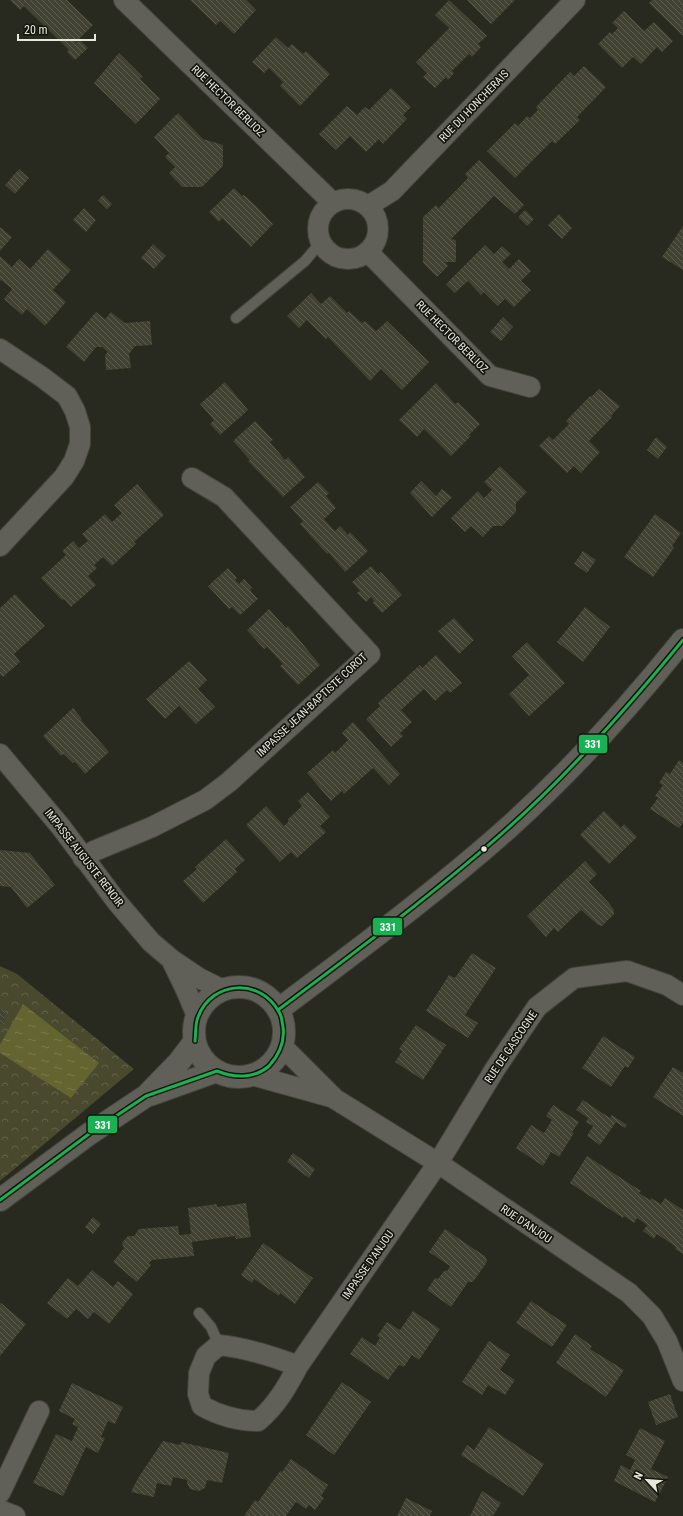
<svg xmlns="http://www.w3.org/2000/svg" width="683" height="1516" font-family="'Roboto Condensed',sans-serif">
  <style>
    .forest { fill: url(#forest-crowns) }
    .water { fill: url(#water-ripples) }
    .building { fill: url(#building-back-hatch) }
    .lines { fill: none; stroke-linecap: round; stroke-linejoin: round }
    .service-casing { stroke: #44443b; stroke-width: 12 }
    .minor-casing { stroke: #44443b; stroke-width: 22 }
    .tertiary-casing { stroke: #44443b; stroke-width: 24 }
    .service { stroke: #606059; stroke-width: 10 }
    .minor { stroke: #606059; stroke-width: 20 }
    .tertiary { stroke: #606059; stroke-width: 22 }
    .bus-1-casing { stroke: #14150d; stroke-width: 6 }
    .bus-1 { stroke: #1ab154; stroke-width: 3 }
    .bus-dot { fill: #e7e8dc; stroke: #14150d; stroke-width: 1.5 }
    .labels { text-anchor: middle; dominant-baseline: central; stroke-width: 3.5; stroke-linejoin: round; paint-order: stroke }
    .street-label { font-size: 11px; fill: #e7e8dc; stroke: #14150d }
    .line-badge { stroke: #14150d; stroke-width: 1.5 }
    .badge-label { font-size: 11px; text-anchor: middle; font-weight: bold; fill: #fff }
  </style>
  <defs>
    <pattern id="forest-crowns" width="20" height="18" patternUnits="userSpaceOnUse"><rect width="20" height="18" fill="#48492d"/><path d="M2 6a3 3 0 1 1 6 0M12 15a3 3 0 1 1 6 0" fill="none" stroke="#62634b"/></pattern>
    <pattern id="water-ripples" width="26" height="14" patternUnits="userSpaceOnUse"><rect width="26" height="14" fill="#636430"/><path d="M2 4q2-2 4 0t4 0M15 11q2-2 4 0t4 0" fill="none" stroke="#797a4d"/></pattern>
    <pattern id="building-back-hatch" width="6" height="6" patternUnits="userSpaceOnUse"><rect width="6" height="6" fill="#424233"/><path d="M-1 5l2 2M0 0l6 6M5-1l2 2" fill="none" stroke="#5d5d50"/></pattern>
  </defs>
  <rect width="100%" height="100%" fill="#28291f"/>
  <!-- forest -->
  <path class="forest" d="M0 966 17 974 134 1069 0 1181Z"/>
  <!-- water -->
  <path class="water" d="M23 1004 99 1063 71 1098 0 1053V1045Z"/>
  <!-- building -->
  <path class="building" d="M10 0H67L93 25 73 45 80 40 88 48 75 60 67 52 69 50 24 6 20 10Z
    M190 0H246L256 10 234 34 220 21 216 25Z
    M449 0 487 36 478 44 481 47 472 57 469 54 452 71 454 73 448 80 446 77 435 88 423 77 427 73 416 62 449 28 435 15Z
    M467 0H515L491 24Z
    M652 0H683V36L649 3Z
    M624 11 644 31 654 22 673 41 662 52 657 47 641 64 633 57 622 68 598 44 610 32 612 34 618 28 612 23Z
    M276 37 288 48 292 44 303 54 306 51 330 74 300 106 280 86 283 82 269 68 264 73 252 62Z
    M119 53 143 77 140 79 160 99 136 124 94 83Z
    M584 66 606 87 577 117 580 120 555 144 552 141 515 178 487 151 515 123 518 126 527 116 530 118 538 110 536 107 570 72 574 76Z
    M391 88 411 107 403 115 407 119 383 144 379 139 366 152 350 136 336 150 319 134 347 106 357 115 365 107 369 110Z
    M178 113 203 139 223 145V166L202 187H182L169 173 175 167 165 157 169 153 154 137Z
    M479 160 524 205 515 214 494 196 451 239 456 240V262H445L448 266 437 277 423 263V217L436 205 439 208 468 178 465 174Z
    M19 169 29 178 15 194 5 185Z
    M234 188 242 196 244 195 256 206 273 224 251 247 222 218 219 222 209 212Z
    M103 195 112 204 107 209 98 200Z
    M84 208 96 220 86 232 73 220Z
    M525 210 534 219 527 226 518 217Z
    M559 214 572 228 562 239 548 225Z
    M683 226V270L662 257Z
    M0 227 12 237 0 251Z
    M153 244 166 256 154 269 141 258Z
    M485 245 494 254 502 246 511 254 502 262 509 269 519 259 531 271 521 281 531 290 514 307 505 299 498 306 484 292 481 295 468 281 455 293 446 284Z
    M48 249 71 270 53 290 66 302 45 326 27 309 22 315 4 299 12 289 1 280 0 281V256L12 267 19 259 30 269Z
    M311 293 321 304 330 296 347 313 349 311 362 323 365 321 376 331 387 321 429 362 402 390 381 369 370 381 328 337 326 339 307 320 299 328 287 316Z
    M96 312 105 319 111 312 125 323 150 321 152 345 135 346 129 354 131 368 106 370 105 355 108 352 102 347H96L84 362 66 347Z
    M503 317 513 327 501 341 490 332Z
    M225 382 248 410 220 435 210 424 214 420 200 404Z
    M436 383 455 404 458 402 480 424 469 435 471 436 451 456 424 429 417 437 399 420Z
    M599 389 620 406 611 416 612 417 589 441 600 452 581 473 574 466 567 473 539 446 549 436 553 440 569 424 566 421 590 396 591 397Z
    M255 421 273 440 270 442 285 460 288 457 305 477 283 497 248 461 250 460 233 441Z
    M656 437 667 447 658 459 647 450Z
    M500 466 527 492 516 503V512L502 526H493L483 537 471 526 465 532 451 518 478 491 484 498 492 490 484 482Z
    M421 481 436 496 442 489 452 497 432 517 410 493Z
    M318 482 329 493 326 496 336 508 324 519 335 531 340 526 348 535 350 532 368 551 345 572 329 553 327 554 300 524 303 521 290 507Z
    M137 484 164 515 134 542 136 544 112 566 103 557 94 565 97 568 88 576 96 585 71 607 64 599 62 600 41 578 66 555 62 551 73 541 79 548 88 541 82 534 105 514 112 522 122 513 114 505Z
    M655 514 681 533 672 546 674 548 653 577 624 557Z
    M583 551 596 560 587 573 574 564Z
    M371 566 378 574 381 572 402 595 382 613 373 603 374 601 371 597 366 602 357 593 360 591 352 582Z
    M228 568 237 578 235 580 239 584 244 579 252 588 250 590 258 599 240 615 232 607 229 609 208 586Z
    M15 594 45 626 14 654 20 662 3 677 0 674V608Z
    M585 607 610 627 583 662 557 642Z
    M269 609 286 628 288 626 320 665 298 685 280 666 283 664 267 647 264 649 247 630Z
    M454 618 474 640 459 654 438 631Z
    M527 642 565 683 529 716 509 694 529 675 512 656Z
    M436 655 462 683 450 693 447 690 435 701 424 689 401 710 412 722 400 733 403 736 391 747 366 719 380 706 378 703 420 665 422 668Z
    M189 661 207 680 198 689 215 707 196 724 179 706 165 719 146 699Z
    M73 708 82 719 81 720 109 752 85 774 75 762 73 763 64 754 61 756 43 736Z
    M353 722 400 774 389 785 373 768 344 794 342 791 331 801 307 773 333 750 335 753 348 740 342 733Z
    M679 760 683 763V823L679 828 650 809 658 798 655 796 663 785 659 783 666 772 670 774Z
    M308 792 330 817 320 826 326 832 297 858 291 852 280 862 246 825 266 806 284 826 288 822V819L302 806 298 801Z
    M604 811 621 828 624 824 637 837 609 864 580 835Z
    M226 839 245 860 235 869 237 872 203 903 183 881 197 869 195 867Z
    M0 850 30 853 55 885 27 908 11 887 0 886Z
    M585 861 597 874 589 882 609 903 614 910V914L602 926 598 925 581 910 558 932 554 928 546 937 527 916Z
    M472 953 496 968 465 1015 478 1023 468 1038 426 1011 449 975 455 978Z
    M0 1009 5 1010 4 1024H0Z
    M416 1025 446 1045 423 1080 395 1062 402 1051 399 1049Z
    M603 1036 635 1057 628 1068 625 1066 611 1087 582 1068Z
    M673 1067 683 1073V1116L653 1097Z
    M583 1100 610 1118 612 1115 627 1125 625 1128 616 1122 600 1145 587 1136 593 1126 586 1122 588 1118 576 1110Z
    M553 1105 579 1122 572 1132 574 1133 559 1157 551 1152 543 1166 516 1148 531 1125 544 1133 552 1120 546 1116Z
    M293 1153 315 1169 309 1178 287 1162Z
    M587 1156 641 1191 639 1193 650 1200 651 1198 661 1204 665 1198 683 1210V1254L675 1249 676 1247 657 1234 654 1239 643 1231 647 1225 637 1218 634 1223 624 1216 623 1218 570 1183Z
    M246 1203 251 1237 236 1239 235 1236 192 1242 194 1256 152 1260 149 1263 151 1265 137 1282 113 1262 124 1248 122 1243 128 1236H134L139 1229 178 1226 179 1235 191 1234 188 1208 217 1204V1207Z
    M93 1217 101 1224 93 1234 85 1227Z
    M445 1229 486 1257 487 1262 473 1282H468L451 1307 427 1290 435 1278 438 1279 444 1271 448 1270 450 1266 429 1252Z
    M263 1243 313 1278 295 1304 280 1293 279 1296 254 1279 252 1283 241 1275Z
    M92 1270 113 1287 118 1281 133 1294 109 1324 94 1312 88 1319 76 1309 67 1319 47 1303 68 1278 78 1286Z
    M531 1301 567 1325 552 1347 516 1323Z
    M1 1303 26 1324 0 1356V1304Z
    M413 1311 440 1329 419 1360 412 1355 404 1367 399 1365 388 1380 350 1354 362 1337 375 1346 380 1338 377 1336 387 1322 400 1330Z
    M575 1334 592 1346 590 1349 624 1370 606 1397 556 1363Z
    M489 1341 510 1355 500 1370 515 1380 505 1395 488 1385 482 1395 462 1382Z
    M342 1382 371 1402 334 1455 306 1435Z
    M72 1383 123 1407 115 1424 108 1421 101 1437 105 1438 98 1453 86 1447 63 1496 33 1483 56 1434 72 1441 78 1427 72 1424 75 1419 59 1411Z
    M670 1394 678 1417 656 1425 648 1402Z
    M489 1427 544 1464 523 1496 461 1455 467 1445 474 1450Z
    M640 1428 665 1441 651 1469 668 1477 655 1502 614 1481 621 1465 630 1470 635 1460 626 1455Z
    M163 1441 180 1445 181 1442 229 1453 222 1483 207 1480 205 1488 199 1491 190 1489 187 1483V1480L173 1477 171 1486 157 1483 154 1497 131 1492 138 1478Z
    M291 1459 328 1485 321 1496 324 1498 315 1510 309 1505 306 1509 296 1502 286 1516H244L255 1500 258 1502 280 1471 282 1472Z
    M482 1491 501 1503 493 1516H470Z
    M406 1498 432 1511 430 1516H397Z"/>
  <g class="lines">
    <!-- service casing -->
    <g class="service-casing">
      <path id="service" d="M236 318 305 261 321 242
        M199 1313 211 1327 219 1345"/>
    </g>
    <!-- minor casing -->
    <g class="minor-casing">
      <path id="minor" d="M124 0 333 203
        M318 229a30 30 0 1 1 60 0a30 30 0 1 1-60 0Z
        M368 206 392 191 575 0
        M368 252 490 376 530 387
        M0 349 42 377 67 396 75 411 80 427V444L74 461 64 477 0 546
        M0 754 61 827 117 902 151 942 171 959 199 978 223 990
        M83 858 94 851 152 827 205 800 229 782 370 654 224 497 192 478
        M171 959 186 990 197 1016
        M282 1046 335 1099 438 1163 629 1293 652 1316 667 1341 683 1381
        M252 1075 331 1097
        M219 1345C247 1348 272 1356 298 1366 287 1387 276 1406 258 1421 238 1421 220 1416 202 1406L198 1394 199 1373 206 1356Z
        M298 1366 438 1163 495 1069 537 1007 574 978 627 971 667 985 683 995
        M0 1493 39 1411
        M0 1510 15 1516"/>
    </g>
    <!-- tertiary casing -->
    <g class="tertiary-casing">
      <path id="tertiary" d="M194 1032a45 45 0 1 1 90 0a45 45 0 1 1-90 0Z
        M278 1010C356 951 435 893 508 828 571 771 630 706 683 640
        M150 1095 217 1071
        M0 1200 89 1134 146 1096 179 1062 195 1041"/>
    </g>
    <!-- service -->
    <use href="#service" class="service"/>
    <!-- minor -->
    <use href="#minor" class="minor"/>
    <!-- tertiary -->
    <use href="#tertiary" class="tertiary"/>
    <!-- bus-1 casing -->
    <g class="bus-1-casing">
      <path id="bus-1" d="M278 1010C356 951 435 893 508 828 572 771 629 706 683 640
        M195 1041C196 1034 195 1024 198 1017 212 980 261 978 279 1012 282 1016 282 1022 283 1027 285 1042 279 1055 269 1066 254 1079 234 1078 217 1071
        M0 1200 89 1134 146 1096 217 1071"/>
    </g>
    <!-- bus-1 -->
    <use href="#bus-1" class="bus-1"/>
  </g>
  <!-- markers -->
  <circle class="bus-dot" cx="484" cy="849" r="3.5"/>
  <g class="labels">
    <!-- street labels -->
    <g class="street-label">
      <text transform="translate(228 101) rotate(44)">RUE HECTOR BERLIOZ</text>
      <text transform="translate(474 106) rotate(-46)">RUE DU HONCHERAIS</text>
      <text transform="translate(452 337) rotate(45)">RUE HECTOR BERLIOZ</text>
      <text transform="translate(312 705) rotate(-43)">IMPASSE JEAN-BAPTISTE COROT</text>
      <text transform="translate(84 858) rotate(52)">IMPASSE AUGUSTE RENOIR</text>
      <text transform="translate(511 1047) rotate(-56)">RUE DE GASCOGNE</text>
      <text transform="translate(526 1224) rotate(34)">RUE D'ANJOU</text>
      <text transform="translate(368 1265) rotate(-55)">IMPASSE D'ANJOU</text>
    </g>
  </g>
  <g class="line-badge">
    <rect x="578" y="734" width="30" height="20" rx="4" fill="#1ab154"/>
    <rect x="372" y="917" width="31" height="19" rx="4" fill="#1ab154"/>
    <rect x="87" y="1115" width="31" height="19" rx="4" fill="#1ab154"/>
  </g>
  <g class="badge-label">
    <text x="593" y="748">331</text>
    <text x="388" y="931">331</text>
    <text x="103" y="1129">331</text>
  </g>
  <!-- north arrow -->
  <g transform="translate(647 1480) rotate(296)" stroke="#14150d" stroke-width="3" paint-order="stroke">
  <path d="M0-3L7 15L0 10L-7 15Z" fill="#e7e8dc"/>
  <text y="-6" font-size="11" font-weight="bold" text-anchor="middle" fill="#e7e8dc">N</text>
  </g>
  <!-- scale -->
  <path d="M18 34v6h77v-6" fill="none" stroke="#e7e8dc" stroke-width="2"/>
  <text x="24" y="34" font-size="12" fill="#e7e8dc" stroke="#14150d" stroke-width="3" paint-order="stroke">20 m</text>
</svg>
